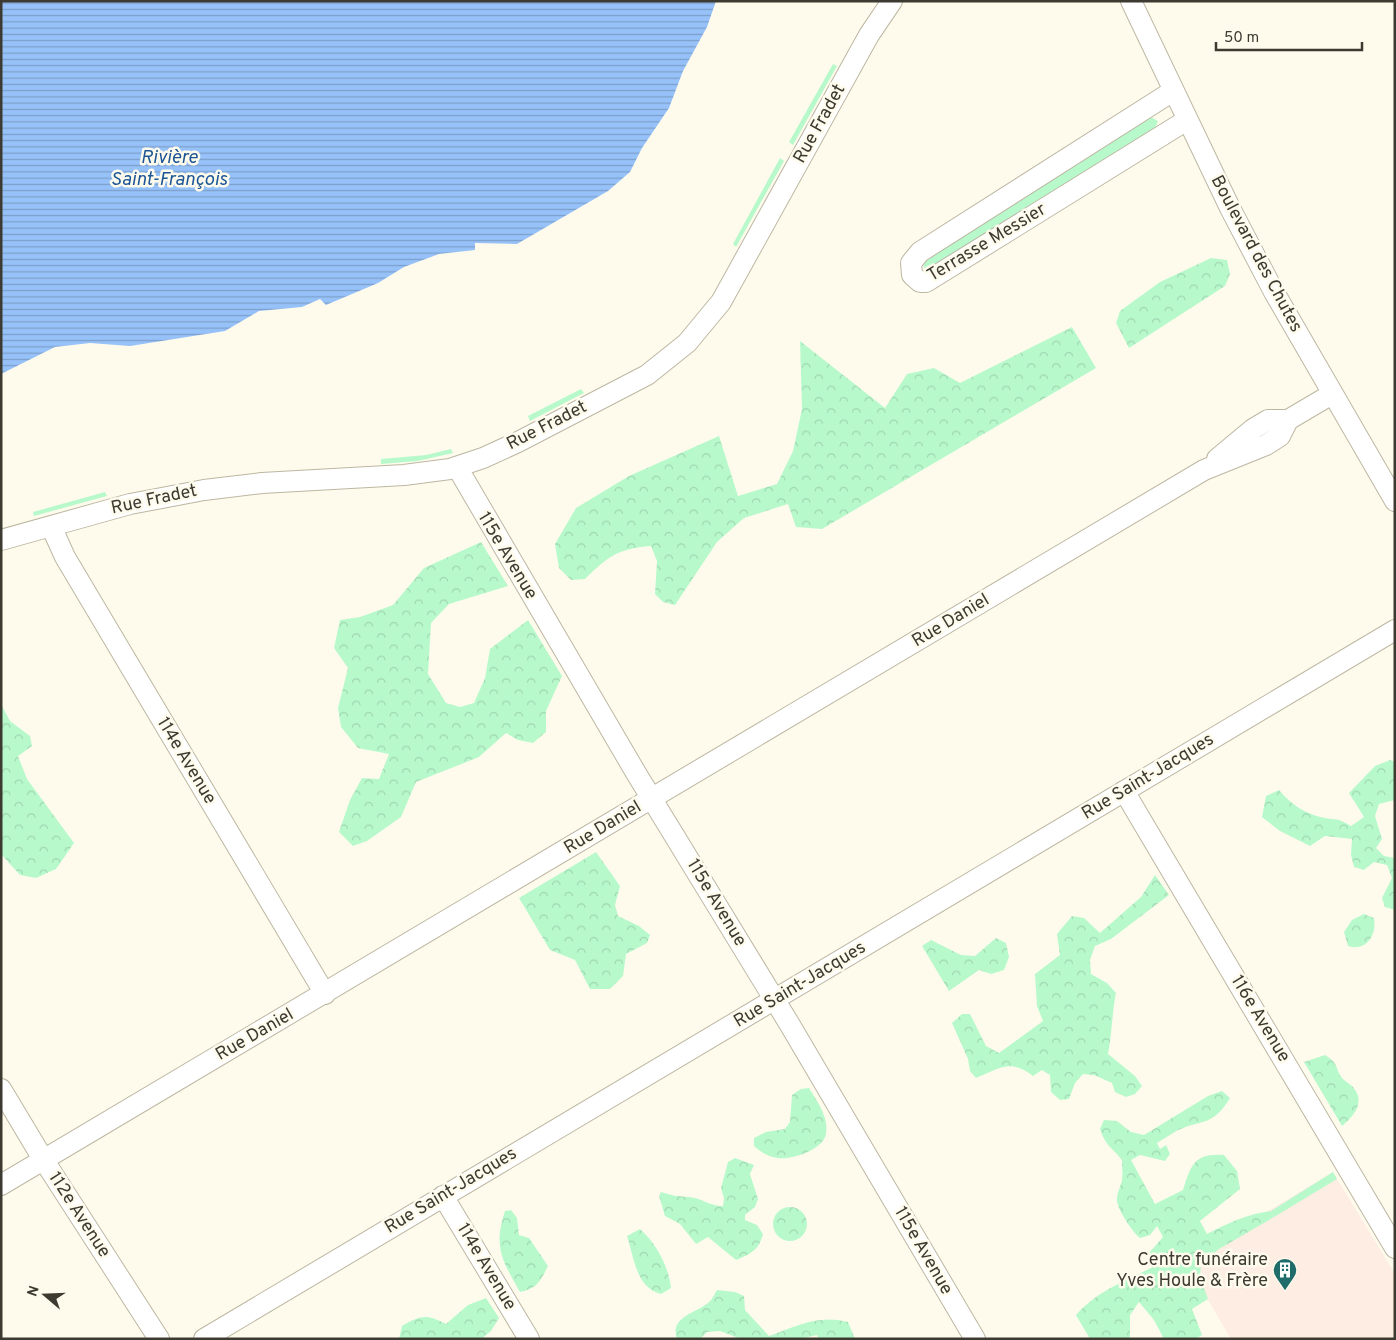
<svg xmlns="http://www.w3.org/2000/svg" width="1396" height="1340" font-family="Overpass,sans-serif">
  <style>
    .commercial { fill: #feede2 }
    .green { fill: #b8f9cc }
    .forest { fill: url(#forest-crowns) }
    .water { fill: url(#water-rules) }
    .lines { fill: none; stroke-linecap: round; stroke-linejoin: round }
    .minor-casing { stroke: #bdb7a2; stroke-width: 22 }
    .minor { stroke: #fff; stroke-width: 20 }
    .labels { text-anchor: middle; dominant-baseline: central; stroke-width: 5; stroke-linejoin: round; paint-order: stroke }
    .street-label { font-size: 18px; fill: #3c3a31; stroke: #fefbed }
    .poi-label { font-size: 18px; fill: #3c3a31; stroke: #fefbed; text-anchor: end }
    .water-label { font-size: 19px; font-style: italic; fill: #1d5697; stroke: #fefbed }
  </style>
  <defs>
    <pattern id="forest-crowns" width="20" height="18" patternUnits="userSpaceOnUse" patternTransform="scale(1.25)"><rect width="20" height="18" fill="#b8f9cc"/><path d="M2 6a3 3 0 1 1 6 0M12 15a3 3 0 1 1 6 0" fill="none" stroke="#9fd6b0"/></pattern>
    <pattern id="water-rules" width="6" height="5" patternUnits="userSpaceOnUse" patternTransform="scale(1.25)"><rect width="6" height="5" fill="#97c2f9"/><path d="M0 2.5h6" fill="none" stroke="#7c9fca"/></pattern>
  </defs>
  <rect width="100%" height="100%" fill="#fefbed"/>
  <!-- commercial -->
  <path class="commercial" d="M1333 1172 1395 1274V1339H1231L1185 1261Z"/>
  <!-- green -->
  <path class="green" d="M833 64 837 66 793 145 789 142Z
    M1151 117 1158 121 1155 128 934 268H924L923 260Z
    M780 158 784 161 736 247 733 244Z
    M581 389 584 393 530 421 528 416Z
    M451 449 453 453 418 461 381 464V459L426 455Z
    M105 492 107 496 34 516 33 512Z
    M1333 1172 1337 1179 1274 1217 1271 1211Z"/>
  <!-- forest -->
  <path class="forest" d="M1211 258 1227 260 1230 274 1225 286 1129 348 1116 323 1120 311 1160 282Z
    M1072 327 1096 368 822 529 796 527 788 504 744 518 717 542 675 605 663 602 655 594 657 561 651 546C617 549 609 556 585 579L571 580 559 568 555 544 576 508 629 476 719 436 738 496 777 484 793 451 802 409 800 341 885 408 907 374 934 368 960 383Z
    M481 542 508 586 449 604 431 623 428 674 446 703 460 707 474 703 485 678 490 649 528 620 562 676 546 711V732L533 743 518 740 506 733 479 757 416 782 401 817 367 841 353 846 339 832 350 800 362 778 379 779 389 754 358 748 341 727 338 708 348 668 334 648 340 620 360 617 393 605 424 568Z
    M1 704 10 721 30 736 32 746 18 756 27 779 74 843 56 869 36 878 20 875 1 854Z
    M1390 760 1395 762V800L1379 804 1375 816 1382 839 1376 848 1384 856 1395 858V910L1385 907 1382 898 1392 878 1387 865 1374 862 1364 870 1354 867 1351 855 1352 839 1325 836 1310 846 1280 831 1262 817 1266 796 1279 790C1290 804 1307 815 1325 818 1340 821 1336 817 1351 826L1364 817 1349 793 1375 766Z
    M596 852 620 886 615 905 618 916 639 926 650 935 647 943 626 954 623 976 610 989H590L575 960 550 950 519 898Z
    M1155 875 1169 895 1111 939 1095 946 1090 960 1091 974 1107 983 1116 993C1112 1013 1112 1033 1108 1054L1135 1076 1142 1086 1135 1094 1126 1097 1115 1092 1112 1083 1094 1075 1083 1074 1075 1083 1069 1099 1060 1100 1051 1092 1050 1075 1042 1070 1033 1076C1009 1058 1000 1069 976 1078L970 1071 968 1059 952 1023 962 1014H970L986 1046 999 1053 1043 1021 1037 1006 1035 974 1060 955 1057 934 1072 916 1084 918 1100 933 1141 897Z
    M1364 914 1374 918C1377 934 1367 952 1348 946L1344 932 1352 920Z
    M996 938 1006 943 1009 957 1004 970 991 974 979 970 949 991 922 946 931 940 961 955 975 956Z
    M1325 1055C1341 1065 1334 1069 1343 1079 1346 1082 1350 1084 1353 1087 1366 1102 1354 1116 1342 1126L1304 1062Z
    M809 1088C817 1101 829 1117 826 1134 823 1150 792 1160 778 1158 768 1157 761 1152 754 1146V1138L766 1132 785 1129 790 1122 792 1095 801 1089Z
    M1222 1091 1230 1098C1213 1126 1204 1119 1178 1130 1171 1134 1164 1139 1157 1143L1160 1149 1166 1145 1170 1154 1165 1161 1140 1155 1131 1160 1155 1204 1183 1190C1191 1165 1194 1153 1224 1155L1237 1171 1240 1189 1200 1221 1207 1234C1228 1223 1247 1214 1271 1211L1274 1217 1219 1249 1201 1265 1200 1277 1208 1299 1192 1309 1202 1335 1195 1339H1164L1154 1320 1139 1302 1130 1315V1339H1090L1076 1315C1096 1292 1126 1280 1153 1267L1149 1253 1163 1237 1157 1226 1150 1235 1140 1238C1133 1233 1116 1208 1117 1199 1117 1192 1121 1186 1122 1180 1123 1173 1122 1166 1122 1160 1112 1147 1106 1147 1100 1129L1104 1120 1117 1121 1131 1132 1144 1135 1208 1096Z
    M735 1158 754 1165 750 1174 758 1199 755 1207 745 1215V1220L757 1225 763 1234C759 1250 751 1254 736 1260L708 1237 696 1244 680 1224 665 1216 659 1196 661 1192C673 1196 676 1196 689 1197 702 1198 709 1206 723 1206L724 1198 721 1188 728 1162Z
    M773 1224a17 17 0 1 1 34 0a17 17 0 1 1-34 0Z
    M511 1210 517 1218 519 1235 529 1238 548 1266C541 1280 537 1289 520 1292 502 1260 493 1247 505 1211Z
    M640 1229C656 1243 669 1267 671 1288L661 1294C636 1288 634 1257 627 1236Z
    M717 1290 735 1292 744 1296 745 1310 769 1336C796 1326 819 1314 848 1322L855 1339H819L817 1335 800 1339H741L720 1331 707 1332 700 1339H677C669 1317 696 1313 708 1303 712 1300 714 1295 717 1290Z
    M486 1298 499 1318 491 1331 481 1339H399L402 1326C421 1315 427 1314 446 1324L468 1305Z"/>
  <!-- water -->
  <path class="water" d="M1 1H716L707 27 683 71 669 108 642 148 630 172 608 191 517 244 475 243V250L439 254 404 267 378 283 326 305 320 299 302 307 259 311 225 331 130 346 90 343 55 347 1 374Z"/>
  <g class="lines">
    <!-- minor casing -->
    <g class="minor-casing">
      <path id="minor" d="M1131 1 1230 208 1274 292 1395 501
        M1173 91 920 252 911 263 912 275 920 282H926L1187 120
        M1217 459 1253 429 1268 420H1288L1332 394
        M457 467 636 773 790 1025 975 1339
        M51 526 65 557 325 994
        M1 540 130 504 204 490 262 483 404 475 450 469 483 458 518 442 647 375 687 343 721 302 869 35 892 1
        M1124 791 1395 1248
        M1 1089 43 1159 159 1339
        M1 1185 1204 470 1266 445 1280 436 1288 420
        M443 1196 529 1339
        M204 1339 1395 630"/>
    </g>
    <!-- minor -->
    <use href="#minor" class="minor"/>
  </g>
  <!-- icons -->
  <defs>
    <g id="building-pin" transform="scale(1.25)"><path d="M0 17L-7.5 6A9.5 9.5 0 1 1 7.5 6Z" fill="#206c6a" stroke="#fefbed"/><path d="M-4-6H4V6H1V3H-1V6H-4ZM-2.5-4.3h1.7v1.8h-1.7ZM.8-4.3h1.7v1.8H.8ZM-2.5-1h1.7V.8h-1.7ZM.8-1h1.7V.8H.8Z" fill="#fff"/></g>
  </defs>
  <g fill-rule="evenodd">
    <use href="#building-pin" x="1285" y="1270"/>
  </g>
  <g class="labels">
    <!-- street labels -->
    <g class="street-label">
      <text transform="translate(820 124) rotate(-61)">Rue Fradet</text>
      <text transform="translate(987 243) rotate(-31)">Terrasse Messier</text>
      <text transform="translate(1256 254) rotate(62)">Boulevard des Chutes</text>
      <text transform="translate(547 426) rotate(-27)">Rue Fradet</text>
      <text transform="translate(154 500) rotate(-12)">Rue Fradet</text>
      <text transform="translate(507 556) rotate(59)">115e Avenue</text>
      <text transform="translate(951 621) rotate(-31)">Rue Daniel</text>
      <text transform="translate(186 761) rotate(59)">114e Avenue</text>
      <text transform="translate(1148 777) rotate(-31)">Rue Saint-Jacques</text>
      <text transform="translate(603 828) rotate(-31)">Rue Daniel</text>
      <text transform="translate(716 903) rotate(59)">115e Avenue</text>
      <text transform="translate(800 985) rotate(-31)">Rue Saint-Jacques</text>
      <text transform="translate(1260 1019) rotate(59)">116e Avenue</text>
      <text transform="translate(255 1035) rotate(-30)">Rue Daniel</text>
      <text transform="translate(451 1191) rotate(-31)">Rue Saint-Jacques</text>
      <text transform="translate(79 1215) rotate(57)">112e Avenue</text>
      <text transform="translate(923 1251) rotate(60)">115e Avenue</text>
      <text transform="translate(486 1267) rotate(59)">114e Avenue</text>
    </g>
    <!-- poi labels -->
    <g class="poi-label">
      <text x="1268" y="1260">Centre funéraire<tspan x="1268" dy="21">Yves Houle &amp; Frère</tspan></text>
    </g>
    <!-- water labels -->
    <g class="water-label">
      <text x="169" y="158">Rivière<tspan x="169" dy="22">Saint-François</tspan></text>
    </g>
  </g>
  <!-- border -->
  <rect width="1396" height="1340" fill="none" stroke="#3c3a31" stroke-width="5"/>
  <!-- north arrow -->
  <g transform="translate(45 1295) rotate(289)" stroke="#fefbed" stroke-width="4" paint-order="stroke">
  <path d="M0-4L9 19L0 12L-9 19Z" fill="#3c3a31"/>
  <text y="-8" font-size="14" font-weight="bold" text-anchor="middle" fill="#3c3a31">N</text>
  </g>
  <!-- scale -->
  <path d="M1216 42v8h146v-8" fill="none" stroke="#3c3a31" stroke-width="2.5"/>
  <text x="1224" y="42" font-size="15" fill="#3c3a31" stroke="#fefbed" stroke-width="4" paint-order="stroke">50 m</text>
</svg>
